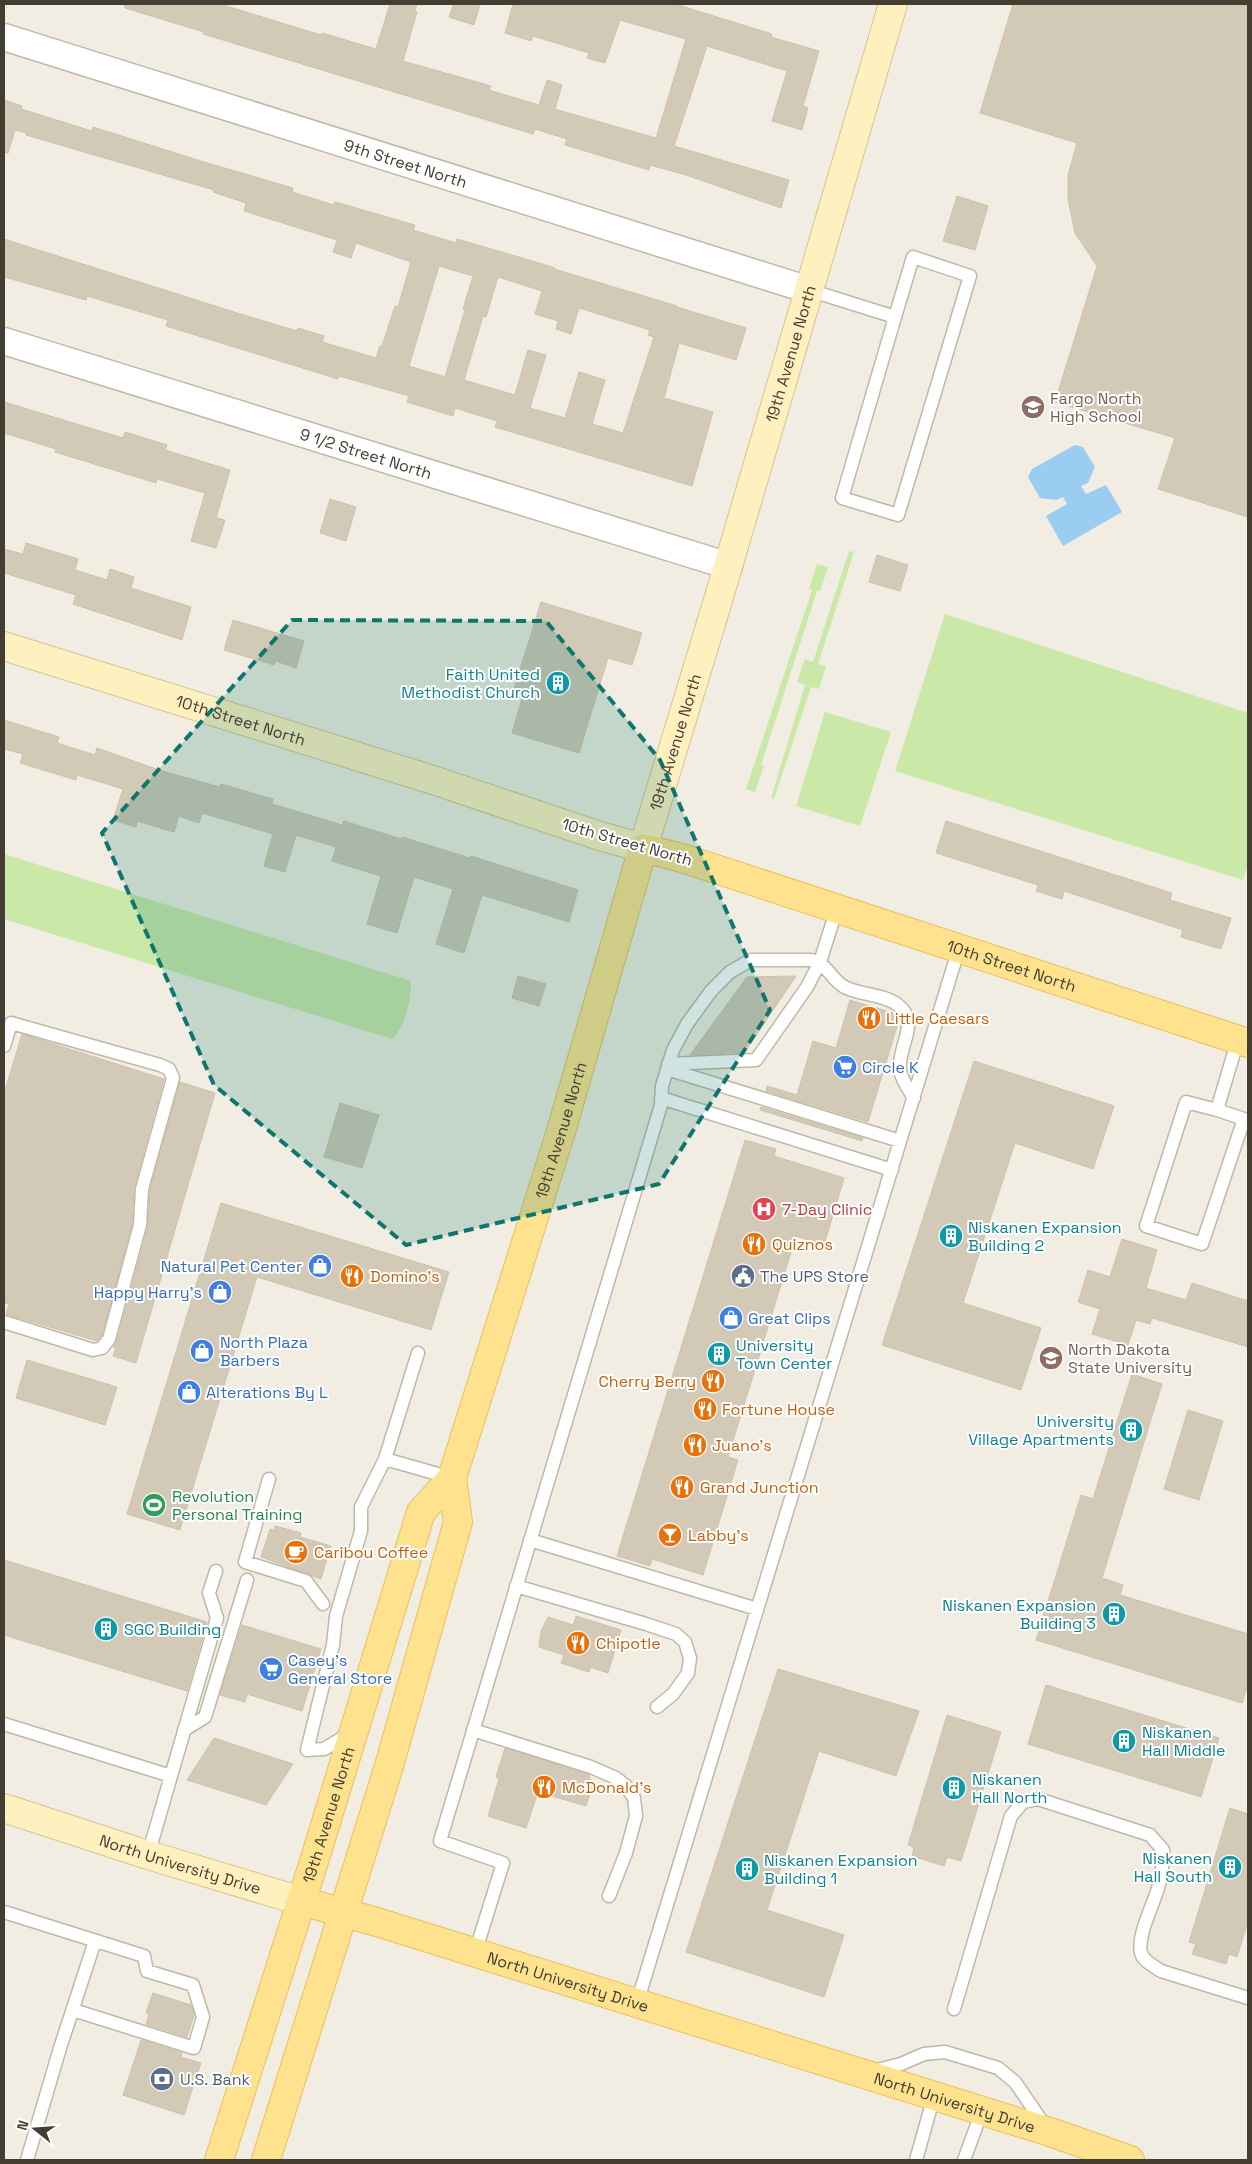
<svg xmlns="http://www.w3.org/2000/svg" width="1252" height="2164" font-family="'Space Grotesk',sans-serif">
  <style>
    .green { fill: #cae8a8 }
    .water { fill: #9bccf2 }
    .building { fill: #d3c9b7; stroke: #cec1aa; fill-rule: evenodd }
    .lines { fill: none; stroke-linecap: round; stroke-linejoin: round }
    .lane-casing { stroke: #c0b8a7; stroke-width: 15 }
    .street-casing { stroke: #c0b8a7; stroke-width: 29 }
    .secondary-casing { stroke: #d3c390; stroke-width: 30 }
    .primary-casing { stroke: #e7c05b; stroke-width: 30 }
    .lane { stroke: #fff; stroke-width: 12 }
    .street { stroke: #fff; stroke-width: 26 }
    .secondary { stroke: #fff1bf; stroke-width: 28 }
    .primary { stroke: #ffe28e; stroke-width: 28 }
    .marked { fill: #0f766e; fill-opacity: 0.2; stroke: #0f766e; stroke-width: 4; stroke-dasharray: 10 6; stroke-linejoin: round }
    .labels { text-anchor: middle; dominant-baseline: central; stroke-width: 4; stroke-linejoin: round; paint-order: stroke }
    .street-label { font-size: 16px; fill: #433d32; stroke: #fff }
    .education-label { font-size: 16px; fill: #785e54; stroke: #fff; text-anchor: start }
    .culture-label { font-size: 16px; fill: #0d838f; stroke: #fff; text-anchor: start }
    .food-label { font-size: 16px; fill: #c56008; stroke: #fff; text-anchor: start }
    .shop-label { font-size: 16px; fill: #366cbe; stroke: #fff; text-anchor: start }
    .health-label { font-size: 16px; fill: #be3a42; stroke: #fff; text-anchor: start }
    .service-label { font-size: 16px; fill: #4e5e75; stroke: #fff; text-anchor: start }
    .leisure-label { font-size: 16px; fill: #27864d; stroke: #fff; text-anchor: start }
  </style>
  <rect width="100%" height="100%" fill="#f2ede2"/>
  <!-- green -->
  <path class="green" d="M849 551 854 552 818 664 826 666 819 689 811 687 774 799 771 798 805 685 797 682 805 659 813 662Z
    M817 564 828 567 820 591H817L761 765 764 766 755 792 746 789 812 590 809 589Z
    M945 614 1248 713V864L1243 880 895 771Z
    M825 712 891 732 860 826 796 806Z
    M4 854 411 981C412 998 405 1027 392 1039L4 919Z"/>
  <!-- water -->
  <path class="water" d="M1075 445 1083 447 1095 467 1088 483 1081 486 1086 494 1106 485 1122 512 1063 546 1046 516 1067 504 1063 497 1056 500 1040 498 1028 477 1032 469Z"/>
  <!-- building -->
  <path class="building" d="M125 4H220L321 35 322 33 376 49 390 4H417L415 11 417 12 403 61 491 86 489 90 539 105 547 80 562 85 555 109 656 138 686 39 620 20 605 63 587 58 589 53 533 36 531 41 505 33 513 4H675L772 34 771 37 819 51 803 106 808 108 802 130 772 121 787 71 707 46 674 146 789 180 781 208 686 175 650 165 649 170 565 145 567 139 535 129 533 134 203 34 204 32 125 8Z
    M454 4H480L474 25 449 17Z
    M1013 4H1248V517L1158 489 1175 438 1055 402 1097 266 1075 233 1068 199V175L1077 143 980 113Z
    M4 100 22 106 21 109 92 131 93 127 204 162 293 188 292 192 334 205 335 202 415 225 413 230 456 243 457 239 519 257 555 268 554 269 677 306V307L746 328 736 360 679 343 664 398 713 412 692 486 495 427 497 421 455 408 453 416 407 402 409 396 339 376 338 379 166 326 168 320 87 296 86 300 4 277V239L234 312 297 331 298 328 324 336 322 342 376 358 380 346H382L395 306 398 307 411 262 356 243 351 258 333 252 337 240 244 211 246 203 213 192 214 190 26 135 27 133 15 130 8 153 4 152ZM439 266 473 276 463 309 465 310 445 377 409 366ZM498 277 542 291 535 314 558 321 556 329 571 334 579 308 650 330 648 335 654 337 623 433 592 424 605 380 579 372 565 418 530 408 546 355 528 350 515 395 464 380 483 316 486 317Z
    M957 196 988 206 975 250 943 241Z
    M4 402 123 438 125 432 167 445 165 450 230 470 216 518 225 520 216 548 191 541 205 493 157 479 156 483 55 452 56 449 4 433Z
    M330 499 356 507 346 541 320 533Z
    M26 543 78 559 75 570 107 580 110 569 134 577 131 588 191 607 182 640 73 604 76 595 4 573V549L23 554Z
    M877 555 908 565 900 591 869 582Z
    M541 602 642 633 632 665 608 658 579 753 512 733 523 695 513 692Z
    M233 620 304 641 296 668 276 661 274 665 224 650Z
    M4 720 59 737 57 743 95 755 97 748 162 771 220 787 221 784 273 799 272 804 342 825 344 821 401 839 402 837 470 858 471 856 578 890 569 922 482 895 464 953 436 944 453 889 414 877 397 933 367 924 381 876 332 861 336 847 296 835 285 872 264 866 273 834 202 813 199 823 179 816 174 832 137 821 136 827 113 820 123 789 77 775 76 780 20 763 23 754 4 749Z
    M946 821 1172 893 1170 900 1231 918 1221 949 1181 937 1183 930 1064 891 1062 899 1036 891 1038 885 936 853Z
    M518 976 546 984 539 1006 512 998Z
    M796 976 745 1052 690 1055 747 977Z
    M850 1000 893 1013 898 1023 868 1122 766 1091 767 1086 797 1095 813 1041 836 1048Z
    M22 1034 164 1079 134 1187 132 1224 102 1335 97 1341 6 1314 9 1304 4 1303V1094Z
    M974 1061 1114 1106 1093 1169 1015 1143 963 1303 1041 1328 1021 1390 882 1345Z
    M180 1082 215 1093 136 1363 113 1356 116 1348 113 1347 117 1341 148 1227 150 1190Z
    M340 1103 379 1115 362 1168 324 1157Z
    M761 1107 863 1138 862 1141 760 1110Z
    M745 1140 776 1149 774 1156 844 1178 824 1245 796 1236 728 1457 738 1460 703 1575 652 1559 650 1566 617 1556Z
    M221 1203 449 1272 431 1330 257 1277 180 1530 127 1514Z
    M1122 1239 1157 1250 1146 1288 1186 1300 1192 1283 1248 1301V1347L1152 1318 1150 1324 1136 1320 1128 1345 1092 1334 1100 1309 1078 1302 1088 1270 1110 1277Z
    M27 1360 117 1387 105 1425 16 1398Z
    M1132 1374 1162 1384 1102 1578 1123 1585 1120 1595 1248 1634V1684L1242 1703 1036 1640 1081 1495 1093 1499Z
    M1188 1410 1223 1421 1199 1500 1164 1489Z
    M275 1526 301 1533 300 1537 331 1546 321 1579 261 1557 270 1529 274 1530Z
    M4 1560 207 1622 187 1691 4 1635Z
    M576 1616 621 1630 608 1673 590 1667 589 1672 561 1663 564 1655 539 1647 541 1631 548 1617 573 1625Z
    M242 1625 321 1649 302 1711 247 1694 245 1702 220 1695Z
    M778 1669 919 1711 896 1776 819 1751 767 1910 844 1935 824 1997 686 1952Z
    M1046 1685 1219 1738 1201 1797 1028 1744Z
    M947 1715 1001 1732 961 1861 947 1857 944 1866 912 1856 914 1847 908 1845Z
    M214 1738 293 1764 266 1805 187 1780Z
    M505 1748 590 1775 589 1779 594 1781 586 1806 538 1792 526 1828 488 1816 499 1779 496 1777Z
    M1230 1808 1248 1814V1921L1237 1957 1229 1954 1226 1964 1192 1954 1196 1944 1189 1942Z
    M153 1993 191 2005 194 2015 187 2037 146 2024 149 2014 146 2013Z
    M141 2040 182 2053 181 2057 201 2063 184 2115 123 2095Z"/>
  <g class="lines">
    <!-- lane casing -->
    <g class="lane-casing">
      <path id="lane" d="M809 290 895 317 913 257 970 276 898 515 842 498 895 317
        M4 1046 11 1023 160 1065 169 1069 173 1078 142 1189 140 1225 109 1339 102 1348 93 1350 4 1322
        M668 1064 756 1060 807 987 820 962 837 908
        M667 1069 900 1141
        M661 1098 892 1170
        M1217 1110 1244 1119 1202 1244 1146 1226 1186 1102 1217 1110 1238 1039
        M385 1459 452 1478
        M269 1479 245 1562 306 1581 323 1604
        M530 1540 757 1609
        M516 1586 646 1624 676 1634 685 1642 690 1658 688 1673 673 1694 657 1707
        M4 1724 171 1776
        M184 1730 205 1717 247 1580
        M473 1730 591 1767 616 1778 626 1786 634 1798 636 1816 626 1853 609 1896
        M351 1733 324 1749 307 1750 333 1645 336 1616 361 1531V1507L385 1459 418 1353
        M148 1855 217 1618 209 1593 216 1571
        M4 1912 144 1956 147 1971 193 1985 203 2017 194 2048 73 2010
        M475 1953 503 1863 440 1841 661 1105 662 1086 673 1050 687 1024 711 991 730 972 751 960H811C827 963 830 978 843 986 856 995 883 993 898 1005 921 1023 897 1047 900 1070 901 1079 909 1090 914 1098
        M637 2003 959 948
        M954 2009 1011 1816 1023 1802 1038 1799 1150 1835 1163 1850C1163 1863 1162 1876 1158 1888 1153 1906 1137 1935 1141 1953 1143 1961 1154 1966 1161 1971L1248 1998
        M873 2071 901 2064 924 2054 945 2052 998 2068 1015 2082 1045 2126
        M27 2160 60 2048 95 1941
        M916 2160 934 2096
        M964 2160 982 2111"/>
    </g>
    <!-- street casing -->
    <g class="street-casing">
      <g id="street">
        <path id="s1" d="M4 37 809 290"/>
        <path id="s2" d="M4 341 729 566"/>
      </g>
    </g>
    <!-- secondary casing -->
    <g class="secondary-casing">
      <g id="secondary">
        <path id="s3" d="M4 646 436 781 600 836 643 848 719 597 893 4"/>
        <path id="s4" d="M4 1808 148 1855 301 1901"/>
      </g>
    </g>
    <!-- primary casing -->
    <g class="primary-casing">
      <g id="primary">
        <path id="s5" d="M301 1901 377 1922 1050 2132 1130 2160"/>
        <path id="s6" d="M219 2160 316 1855 421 1512 452 1478"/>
        <path id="s7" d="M266 2160 389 1766 458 1522 452 1478 562 1128 643 848 682 858 1248 1043"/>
      </g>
    </g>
    <!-- lane -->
    <use href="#lane" class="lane"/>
    <!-- street -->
    <use href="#street" class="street"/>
    <!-- secondary -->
    <use href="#secondary" class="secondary"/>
    <!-- primary -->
    <use href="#primary" class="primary"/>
  </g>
  <!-- marked area -->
  <path class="marked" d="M292 620 546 621 660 760 770 1010 659 1184 406 1245 214 1085 102 833Z"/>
  <!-- icons -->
  <defs>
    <g id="school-disc" transform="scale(1.25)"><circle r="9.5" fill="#8d6e63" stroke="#fff"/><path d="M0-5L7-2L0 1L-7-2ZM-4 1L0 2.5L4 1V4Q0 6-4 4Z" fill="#fff"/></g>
    <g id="building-disc" transform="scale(1.25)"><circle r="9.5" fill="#0f9aa8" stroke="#fff"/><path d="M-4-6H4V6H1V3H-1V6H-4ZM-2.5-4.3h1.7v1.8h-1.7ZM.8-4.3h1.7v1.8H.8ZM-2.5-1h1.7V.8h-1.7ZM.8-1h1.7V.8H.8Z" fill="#fff"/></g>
    <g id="restaurant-disc" transform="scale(1.25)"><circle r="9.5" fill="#e8710a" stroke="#fff"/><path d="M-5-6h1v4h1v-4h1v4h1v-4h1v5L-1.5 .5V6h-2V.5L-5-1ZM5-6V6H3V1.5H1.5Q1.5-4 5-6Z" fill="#fff"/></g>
    <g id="supermarket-disc" transform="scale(1.25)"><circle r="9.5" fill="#3f7fe0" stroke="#fff"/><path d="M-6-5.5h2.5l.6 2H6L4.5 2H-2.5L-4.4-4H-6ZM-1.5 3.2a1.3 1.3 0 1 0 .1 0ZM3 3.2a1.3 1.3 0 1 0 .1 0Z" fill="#fff"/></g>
    <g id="hospital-disc" transform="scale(1.25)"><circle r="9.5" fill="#e0444e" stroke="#fff"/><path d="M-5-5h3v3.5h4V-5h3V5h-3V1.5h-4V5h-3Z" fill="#fff"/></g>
    <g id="shop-disc" transform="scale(1.25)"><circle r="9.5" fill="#3f7fe0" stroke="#fff"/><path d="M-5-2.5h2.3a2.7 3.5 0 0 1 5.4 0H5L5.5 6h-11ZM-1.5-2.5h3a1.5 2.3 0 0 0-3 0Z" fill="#fff"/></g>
    <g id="civic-disc" transform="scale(1.25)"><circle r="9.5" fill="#5c6f8a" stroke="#fff"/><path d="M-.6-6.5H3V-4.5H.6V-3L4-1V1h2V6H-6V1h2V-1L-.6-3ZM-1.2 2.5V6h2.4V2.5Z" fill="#fff"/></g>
    <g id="university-disc" transform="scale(1.25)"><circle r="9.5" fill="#8d6e63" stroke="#fff"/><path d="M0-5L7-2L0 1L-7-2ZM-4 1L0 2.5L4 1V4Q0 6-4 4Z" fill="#fff"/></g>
    <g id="stadium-disc" transform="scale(1.25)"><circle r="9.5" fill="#2e9e5b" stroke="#fff"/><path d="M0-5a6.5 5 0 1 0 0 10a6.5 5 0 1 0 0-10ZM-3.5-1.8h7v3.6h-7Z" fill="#fff"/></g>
    <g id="bar-disc" transform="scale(1.25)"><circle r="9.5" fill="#e8710a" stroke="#fff"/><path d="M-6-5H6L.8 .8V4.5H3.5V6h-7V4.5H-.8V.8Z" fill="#fff"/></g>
    <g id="cafe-disc" transform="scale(1.25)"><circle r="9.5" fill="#e8710a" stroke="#fff"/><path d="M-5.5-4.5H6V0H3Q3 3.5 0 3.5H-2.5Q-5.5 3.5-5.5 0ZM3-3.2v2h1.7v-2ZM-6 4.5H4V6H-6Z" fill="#fff"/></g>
    <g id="bank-disc" transform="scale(1.25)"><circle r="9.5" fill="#5c6f8a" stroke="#fff"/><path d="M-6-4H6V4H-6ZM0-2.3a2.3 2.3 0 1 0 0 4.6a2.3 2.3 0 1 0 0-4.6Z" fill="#fff"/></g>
  </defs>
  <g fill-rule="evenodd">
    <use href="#school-disc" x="1033" y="407"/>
    <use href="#building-disc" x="558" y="683"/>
    <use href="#restaurant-disc" x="869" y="1018"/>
    <use href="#supermarket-disc" x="845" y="1067"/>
    <use href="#hospital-disc" x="764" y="1209"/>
    <use href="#building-disc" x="951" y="1236"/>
    <use href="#restaurant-disc" x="754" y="1244"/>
    <use href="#shop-disc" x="320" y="1266"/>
    <use href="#restaurant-disc" x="352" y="1276"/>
    <use href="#civic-disc" x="743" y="1276"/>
    <use href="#shop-disc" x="220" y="1292"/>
    <use href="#shop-disc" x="731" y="1318"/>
    <use href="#shop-disc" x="202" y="1351"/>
    <use href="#building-disc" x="719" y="1354"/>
    <use href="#university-disc" x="1051" y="1358"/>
    <use href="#restaurant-disc" x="713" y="1381"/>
    <use href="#shop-disc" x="189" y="1392"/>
    <use href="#restaurant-disc" x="705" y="1409"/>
    <use href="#building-disc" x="1131" y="1430"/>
    <use href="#restaurant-disc" x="695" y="1445"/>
    <use href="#restaurant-disc" x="682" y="1487"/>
    <use href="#stadium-disc" x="154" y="1505"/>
    <use href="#bar-disc" x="670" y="1535"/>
    <use href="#cafe-disc" x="296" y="1552"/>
    <use href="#building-disc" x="1114" y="1614"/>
    <use href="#building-disc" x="106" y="1629"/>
    <use href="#restaurant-disc" x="578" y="1643"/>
    <use href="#supermarket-disc" x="271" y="1669"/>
    <use href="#building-disc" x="1124" y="1741"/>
    <use href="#restaurant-disc" x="544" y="1787"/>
    <use href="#building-disc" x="954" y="1788"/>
    <use href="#building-disc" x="1230" y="1867"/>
    <use href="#building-disc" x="747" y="1869"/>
    <use href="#bank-disc" x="162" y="2079"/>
  </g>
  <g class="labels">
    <!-- street labels -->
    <g class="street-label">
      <text stroke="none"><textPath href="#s1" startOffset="421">9th Street North</textPath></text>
      <text stroke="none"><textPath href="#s3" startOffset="1186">19th Avenue North</textPath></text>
      <text stroke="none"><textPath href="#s2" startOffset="379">9 1/2 Street North</textPath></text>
      <text stroke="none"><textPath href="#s3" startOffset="248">10th Street North</textPath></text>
      <text stroke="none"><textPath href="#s3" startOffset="781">19th Avenue North</textPath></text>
      <text transform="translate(627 842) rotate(16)">10th Street North</text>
      <text stroke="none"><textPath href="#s7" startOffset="1756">10th Street North</textPath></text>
      <text stroke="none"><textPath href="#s7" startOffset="1075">19th Avenue North</textPath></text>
      <text stroke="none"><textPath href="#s6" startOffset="362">19th Avenue North</textPath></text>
      <text stroke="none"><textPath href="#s4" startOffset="185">North University Drive</textPath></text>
      <text stroke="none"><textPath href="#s5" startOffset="279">North University Drive</textPath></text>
      <text stroke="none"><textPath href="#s5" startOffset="684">North University Drive</textPath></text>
    </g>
    <!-- education labels -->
    <g class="education-label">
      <text x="1050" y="398">Fargo North<tspan x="1050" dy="18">High School</tspan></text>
      <text x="1068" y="1349">North Dakota<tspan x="1068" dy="18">State University</tspan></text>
    </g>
    <!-- culture labels -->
    <g class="culture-label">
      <text x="540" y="674" text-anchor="end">Faith United<tspan x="540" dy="18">Methodist Church</tspan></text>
      <text x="968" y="1227">Niskanen Expansion<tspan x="968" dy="18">Building 2</tspan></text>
      <text x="736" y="1345">University<tspan x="736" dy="18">Town Center</tspan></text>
      <text x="1114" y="1421" text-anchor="end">University<tspan x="1114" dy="18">Village Apartments</tspan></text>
      <text x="1096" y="1605" text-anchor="end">Niskanen Expansion<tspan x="1096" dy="18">Building 3</tspan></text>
      <text x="124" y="1629">SGC Building</text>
      <text x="1142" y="1732">Niskanen<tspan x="1142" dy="18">Hall Middle</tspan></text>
      <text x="972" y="1779">Niskanen<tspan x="972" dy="18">Hall North</tspan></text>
      <text x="1212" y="1858" text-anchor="end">Niskanen<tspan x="1212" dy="18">Hall South</tspan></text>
      <text x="764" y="1860">Niskanen Expansion<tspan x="764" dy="18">Building 1</tspan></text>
    </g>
    <!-- food labels -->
    <g class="food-label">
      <text x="886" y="1018">Little Caesars</text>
      <text x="772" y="1244">Quiznos</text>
      <text x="370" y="1276">Domino's</text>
      <text x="696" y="1381" text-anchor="end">Cherry Berry</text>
      <text x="722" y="1409">Fortune House</text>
      <text x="712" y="1445">Juano's</text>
      <text x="700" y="1487">Grand Junction</text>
      <text x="688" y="1535">Labby's</text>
      <text x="314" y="1552">Caribou Coffee</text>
      <text x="596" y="1643">Chipotle</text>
      <text x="562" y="1787">McDonald's</text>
    </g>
    <!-- shop labels -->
    <g class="shop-label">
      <text x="862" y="1067">Circle K</text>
      <text x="302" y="1266" text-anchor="end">Natural Pet Center</text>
      <text x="202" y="1292" text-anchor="end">Happy Harry's</text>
      <text x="748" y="1318">Great Clips</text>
      <text x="220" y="1342">North Plaza<tspan x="220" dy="18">Barbers</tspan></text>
      <text x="206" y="1392">Alterations By L</text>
      <text x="288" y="1660">Casey's<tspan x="288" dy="18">General Store</tspan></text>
    </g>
    <!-- health labels -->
    <g class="health-label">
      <text x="782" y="1209">7-Day Clinic</text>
    </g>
    <!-- service labels -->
    <g class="service-label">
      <text x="760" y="1276">The UPS Store</text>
      <text x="180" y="2079">U.S. Bank</text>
    </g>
    <!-- leisure labels -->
    <g class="leisure-label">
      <text x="172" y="1496">Revolution<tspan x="172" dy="18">Personal Training</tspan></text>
    </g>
  </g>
  <!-- border -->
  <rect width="1252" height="2164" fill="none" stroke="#433d32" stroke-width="10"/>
  <!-- north arrow -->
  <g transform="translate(35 2129) rotate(287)" stroke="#ffffff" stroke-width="4" paint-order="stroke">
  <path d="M0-4L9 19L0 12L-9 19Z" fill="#433d32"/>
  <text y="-8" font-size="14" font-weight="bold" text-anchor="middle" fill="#433d32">N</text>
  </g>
</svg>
